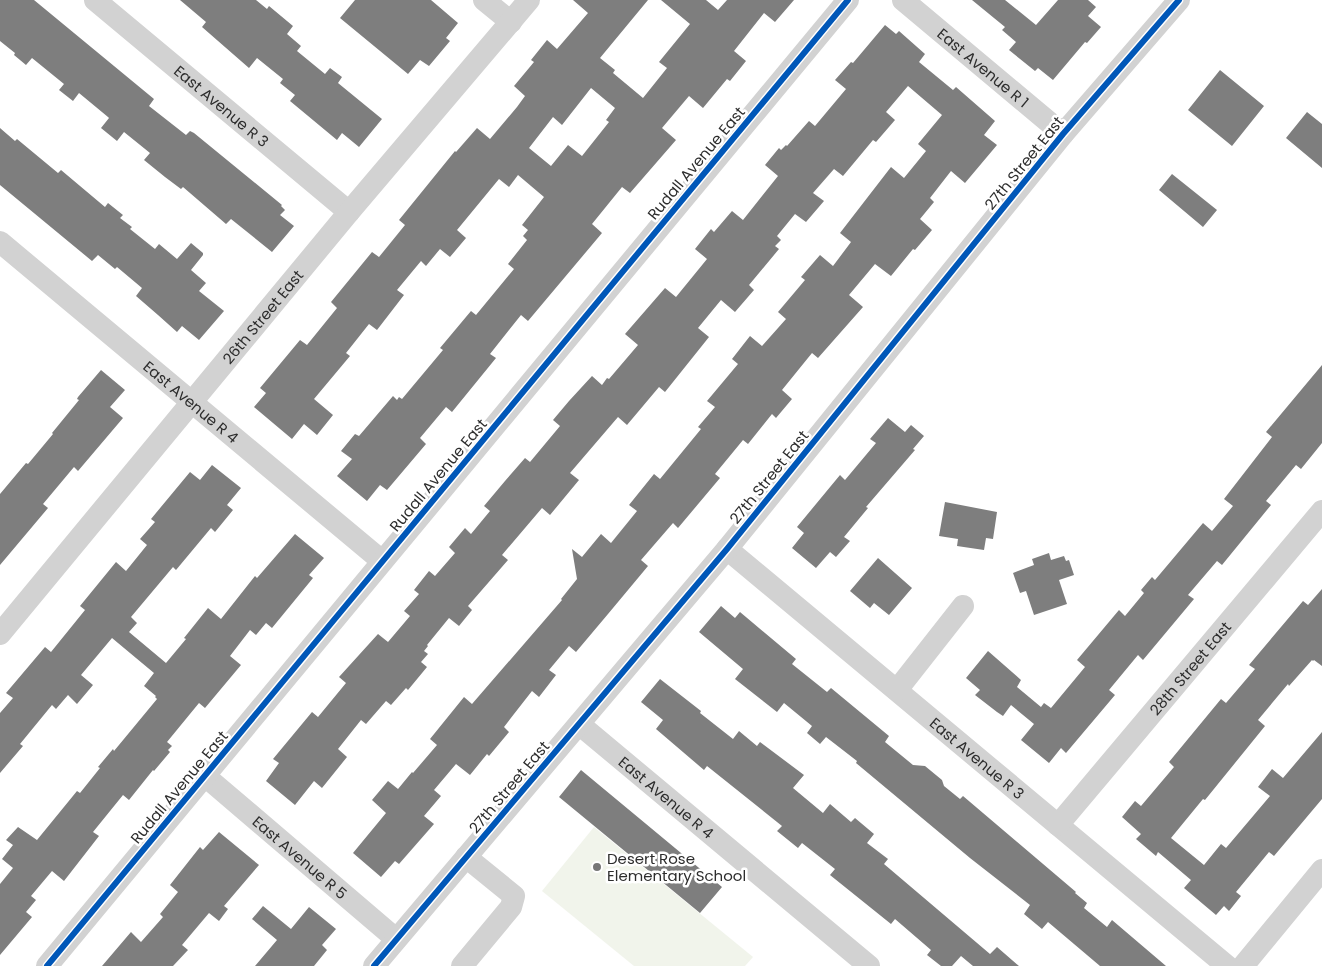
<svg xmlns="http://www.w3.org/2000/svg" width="1322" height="966" font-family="Poppins,sans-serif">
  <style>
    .green { fill: #f1f4eb }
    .building { fill: #7e7e7e; fill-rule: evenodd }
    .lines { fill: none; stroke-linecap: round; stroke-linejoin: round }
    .minor { stroke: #d2d2d2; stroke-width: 22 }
    .cycleway-casing { stroke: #fff; stroke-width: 9 }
    .cycleway { stroke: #0057b8; stroke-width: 6 }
    .poi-dot { fill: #767676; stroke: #fff; stroke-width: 2 }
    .labels { text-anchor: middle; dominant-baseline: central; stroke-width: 5; stroke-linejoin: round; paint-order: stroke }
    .street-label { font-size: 15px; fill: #2d2d2d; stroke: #fff }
    .poi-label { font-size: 15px; fill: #2d2d2d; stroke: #fff; text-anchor: start }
  </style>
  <rect width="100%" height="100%" fill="#fff"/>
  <!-- green -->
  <path class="green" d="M594 827 753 957 745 966H634L542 891Z"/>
  <!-- building -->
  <path class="building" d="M0 0H34L154 99 149 106 186 135 190 131 194 133 282 205 281 206 285 210 280 215 294 226 272 252 231 219 226 224 183 187 181 189 165 177 144 160 150 153 124 132 117 141 101 128 109 118 108 117 79 93 73 101 59 90 64 84 32 58 26 65 14 55 15 53 0 41Z
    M180 0H256L267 9 269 6 293 26 287 34 301 46 297 51 325 74 330 68 342 77 338 83 382 119 359 147 342 133 337 140 290 101 295 95 280 83 283 79 257 58 249 68 202 27 206 22Z
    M355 0H431L458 23 446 38 450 41 429 66 420 60 408 74 340 18Z
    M573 0H648L600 58 615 70 613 73 643 98 667 68 659 62 690 24 661 0H706L718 10 727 0H794L775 22 764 13 734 51 746 61 730 81 727 79 703 108 689 96 662 128 676 140 630 193 622 187 592 224 602 233 528 321 521 315 490 354 496 358 452 412 446 407 420 438 426 444 387 490 380 485 367 501 337 476 352 459 341 451 355 434 359 436 393 396 397 400 399 397 402 399 443 350 440 348 471 311 476 315 514 269 508 264 527 240 523 236 528 230 522 225 544 197 518 175 509 187 499 179 457 230 466 238 450 257 440 249 426 266 421 261 397 290 404 295 377 330 369 324 346 353 350 356 314 399 333 415 317 435 304 424 292 439 254 407 266 393 260 388 300 340 307 345 337 308 331 302 372 252 379 257 405 225 399 220 455 151 456 152 477 128 490 139 517 107 525 96 514 86 534 62 531 60 547 40 557 49 588 13ZM591 88 615 108 606 120 609 122 582 156 568 145 551 166 529 148 553 117 562 125Z
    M972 0H1005L1036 25 1058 0H1088L1096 7 1088 16 1101 27 1087 43 1085 42 1053 80 1038 68 1035 71 1009 50 1016 42 1002 30 1005 27Z
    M885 25 896 34 899 31 925 54 919 62 953 90 956 87 995 121 984 135 997 145 965 183 951 171 930 198 934 202 920 219 932 230 915 250 913 249 891 276 875 264 849 295 863 307 818 358 812 353 782 390 792 399 776 418 772 414 748 444 743 440 715 474 720 478 678 528 673 523 641 560 648 566 608 614 576 652 569 646 549 670 556 675 539 697 532 691 514 714 504 727 509 732 489 756 487 754 470 775 456 764 434 790 441 796 424 816 434 824 399 864 395 861 381 877 353 853 386 813 372 800 388 781 398 789 412 772 413 773 437 745 430 739 464 697 472 704 562 600 561 599 577 579 572 549 582 557 601 534 611 543 637 511 629 505 654 474 660 479 701 429 698 427 715 407 707 401 738 364 732 359 750 336 762 346 786 319 778 312 805 280 801 277 820 255 833 266 851 242 840 233 891 167 904 178 926 151 918 144 942 115 908 86 886 112 895 120 876 142 873 140 843 176 834 169 813 193 824 201 806 222 795 214 777 236 781 240 775 246 779 249 749 285 754 290 735 312 721 300 698 328 709 337 665 392 659 387 627 425 618 417 570 473 579 480 550 515 542 508 502 555 508 560 468 606 472 610 459 626 449 618 427 645 428 646 424 651 428 654 421 662 427 667 408 690 406 688 391 705 386 701 366 724 361 720 338 749 347 757 322 788 314 781 295 805 266 781 279 763 273 759 312 712 318 717 346 683 339 677 378 634 388 642 410 616 404 611 419 594 414 590 429 571 435 576 455 553 449 547 465 528 471 534 490 511 484 506 505 481 525 458 530 462 560 426 553 420 569 401 592 376 602 385 607 378 609 379 638 345 625 334 665 288 676 297 707 259 695 249 711 229 714 232 732 211 743 220 778 176 765 165 779 148 781 150 786 145 787 146 809 121 815 126 846 89 835 80 851 62 853 63Z
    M1220 70 1264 106 1232 146 1188 110Z
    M1307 112 1322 124V168L1286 138Z
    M0 128 15 141 17 139 58 173 61 170 105 207 108 203 123 215 120 218 132 227 130 229 155 249 159 244 177 259 191 243 203 253V255L191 270 206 283 199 291 224 311 199 340 182 326 177 332 158 315 136 296 142 288 117 267 115 269 98 255 92 261 0 185Z
    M1172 174 1217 210 1203 227 1159 190Z
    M1322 365V443L1301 469 1296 465 1266 501 1271 505 1222 565 1217 561 1188 595 1194 599 1143 660 1138 655 1109 690 1115 695 1066 753 1061 748 1049 763 1021 740 1034 724 1011 705 1003 716 997 712 975 695 980 690 966 678 988 651 1021 680 1017 687 1041 707 1044 703 1051 708 1085 667 1077 660 1119 610 1125 616 1144 593 1141 590 1152 577 1155 580 1203 523 1212 531 1233 506 1224 499 1272 437 1266 432Z
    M101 370 125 390 110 407 123 418 78 471 74 467 43 504 48 508 0 565V494L26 463 28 464 53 434 52 433 79 400 77 399 78 397Z
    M888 418 905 432 911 425 924 436 913 449 915 450 866 507 868 508 844 537 850 541 836 557 830 552 816 568 792 548 804 533 797 527 840 475 845 480 876 443 870 439Z
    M212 465 241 488 227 505 233 510 215 532 211 528 176 570 173 567 131 617 137 623 129 632 166 663 186 639 184 638 208 608 221 619 255 576 257 578 295 534 324 558 309 575 313 578 272 628 266 623 256 635 250 630 230 656 241 665 205 708 199 703 167 742 172 746 168 750 170 752 154 771 153 770 129 800 123 795 93 832 99 836 64 881 52 871 31 896 36 900 26 912 32 917 0 955V884L13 868 2 859 13 845 6 840 18 827 37 840 77 791 80 793 100 768 98 767 113 749 114 751 157 699 155 697 156 696 144 686 154 673 112 638 81 675 93 685 77 704 68 695 56 709 52 705 20 744 23 746 0 773V713L13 698 6 693 45 647 51 652 85 610 80 606 116 562 126 571 147 545 140 539 155 522 151 519 190 472 200 480Z
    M945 502 997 512 993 539 986 538 984 550 957 546 958 539 939 536Z
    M1049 553 1051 560 1064 556 1066 561 1069 560 1074 575 1059 580 1067 604 1034 615 1026 591 1020 593 1013 573 1034 565 1032 559Z
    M878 558 912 588 889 615 874 603 870 608 850 591Z
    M1322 589V666L1314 660 1313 661 1312 660 1289 686 1288 684 1258 720 1265 726 1205 800 1203 799 1171 838 1204 865 1221 844 1226 848 1270 796 1258 787 1272 769 1283 778 1322 732V799L1274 856 1269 852 1236 892 1241 896 1229 911 1224 906 1216 915 1184 888 1191 880 1158 852 1156 856 1136 839 1141 834 1122 817 1135 801 1141 806 1174 767 1169 762 1221 699 1226 703 1255 669 1249 665 1303 601 1308 605Z
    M721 606 735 618 740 612 796 659 792 664 827 692 831 688 889 736 885 742 913 765 925 766 942 780 944 786 960 799 963 796 1076 892 1075 893 1087 903 1084 908 1107 927 1112 920 1166 966H1100L1048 922 1042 929 1024 914 1030 905 970 858 856 763 857 761 826 737 820 744 807 733 812 726 784 703 777 712 735 679 743 669 699 632Z
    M660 679 701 711 700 713 733 739 739 731 757 746 760 742 804 775 793 788 823 813 830 804 851 822 855 818 874 834 867 843 888 859 884 864 990 954 997 947 1019 966H973L961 956 952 966H941L927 955 931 950 895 919 891 924 830 875 835 869 802 843 798 848 777 831 782 826 707 766 704 770 656 729 663 720 641 702Z
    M581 770 722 887 700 913 559 797Z
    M219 832 259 865 224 906 228 909 219 921 209 913 182 945 188 950 173 966H102L131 932 141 942 163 917 160 914 178 892 170 885 200 847 203 850Z
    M263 906 291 929 309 907 336 929 322 945 327 950 314 966H255L277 940 252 919Z"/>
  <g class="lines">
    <!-- minor -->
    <g class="minor">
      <path id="s1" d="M95 0 349 212"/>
      <path d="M484 0 511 22"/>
      <path id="s2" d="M903 0 1063 134"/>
      <path id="s3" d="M0 242 382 561"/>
      <path id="s4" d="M727 549 1227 966"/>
      <path id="s5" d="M0 634 349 212 529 0"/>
      <path d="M897 690 963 606"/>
      <path id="s6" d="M579 724 869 966"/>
      <path id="s7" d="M205 776 396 939"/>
      <path id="s8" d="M1058 825 1322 511"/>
      <path d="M47 966 848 0"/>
      <path d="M374 966 727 549 1063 134 1179 0"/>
      <path d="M462 966 511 907 514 896 466 857"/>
      <path d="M1243 966 1322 870"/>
    </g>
    <!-- cycleway casing -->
    <g class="cycleway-casing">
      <path id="cycleway" d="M47 966 848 0
        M374 966 727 549 1063 134 1179 0"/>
    </g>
    <!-- cycleway -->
    <use href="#cycleway" class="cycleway"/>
  </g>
  <!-- markers -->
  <circle class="poi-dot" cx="597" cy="867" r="5"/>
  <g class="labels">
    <!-- street labels -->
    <g class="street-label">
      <text stroke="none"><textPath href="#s2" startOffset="105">East Avenue R 1</textPath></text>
      <text stroke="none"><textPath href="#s1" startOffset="165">East Avenue R 3</textPath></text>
      <text transform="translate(696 163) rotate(-50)">Rudall Avenue East</text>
      <text transform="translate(1024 163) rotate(-51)">27th Street East</text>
      <text stroke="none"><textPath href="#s5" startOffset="412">26th Street East</textPath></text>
      <text stroke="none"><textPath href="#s3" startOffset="249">East Avenue R 4</textPath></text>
      <text transform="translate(438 475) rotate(-50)">Rudall Avenue East</text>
      <text transform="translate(769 477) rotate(-51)">27th Street East</text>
      <text stroke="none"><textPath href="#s8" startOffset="205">28th Street East</textPath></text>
      <text stroke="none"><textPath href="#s4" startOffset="326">East Avenue R 3</textPath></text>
      <text transform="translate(179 787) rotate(-50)">Rudall Avenue East</text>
      <text transform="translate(509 787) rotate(-50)">27th Street East</text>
      <text stroke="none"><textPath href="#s6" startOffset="114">East Avenue R 4</textPath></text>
      <text stroke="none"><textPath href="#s7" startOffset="125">East Avenue R 5</textPath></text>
    </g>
    <!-- poi labels -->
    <g class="poi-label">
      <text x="607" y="858">Desert Rose<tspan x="607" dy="17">Elementary School</tspan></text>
    </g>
  </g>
</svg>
